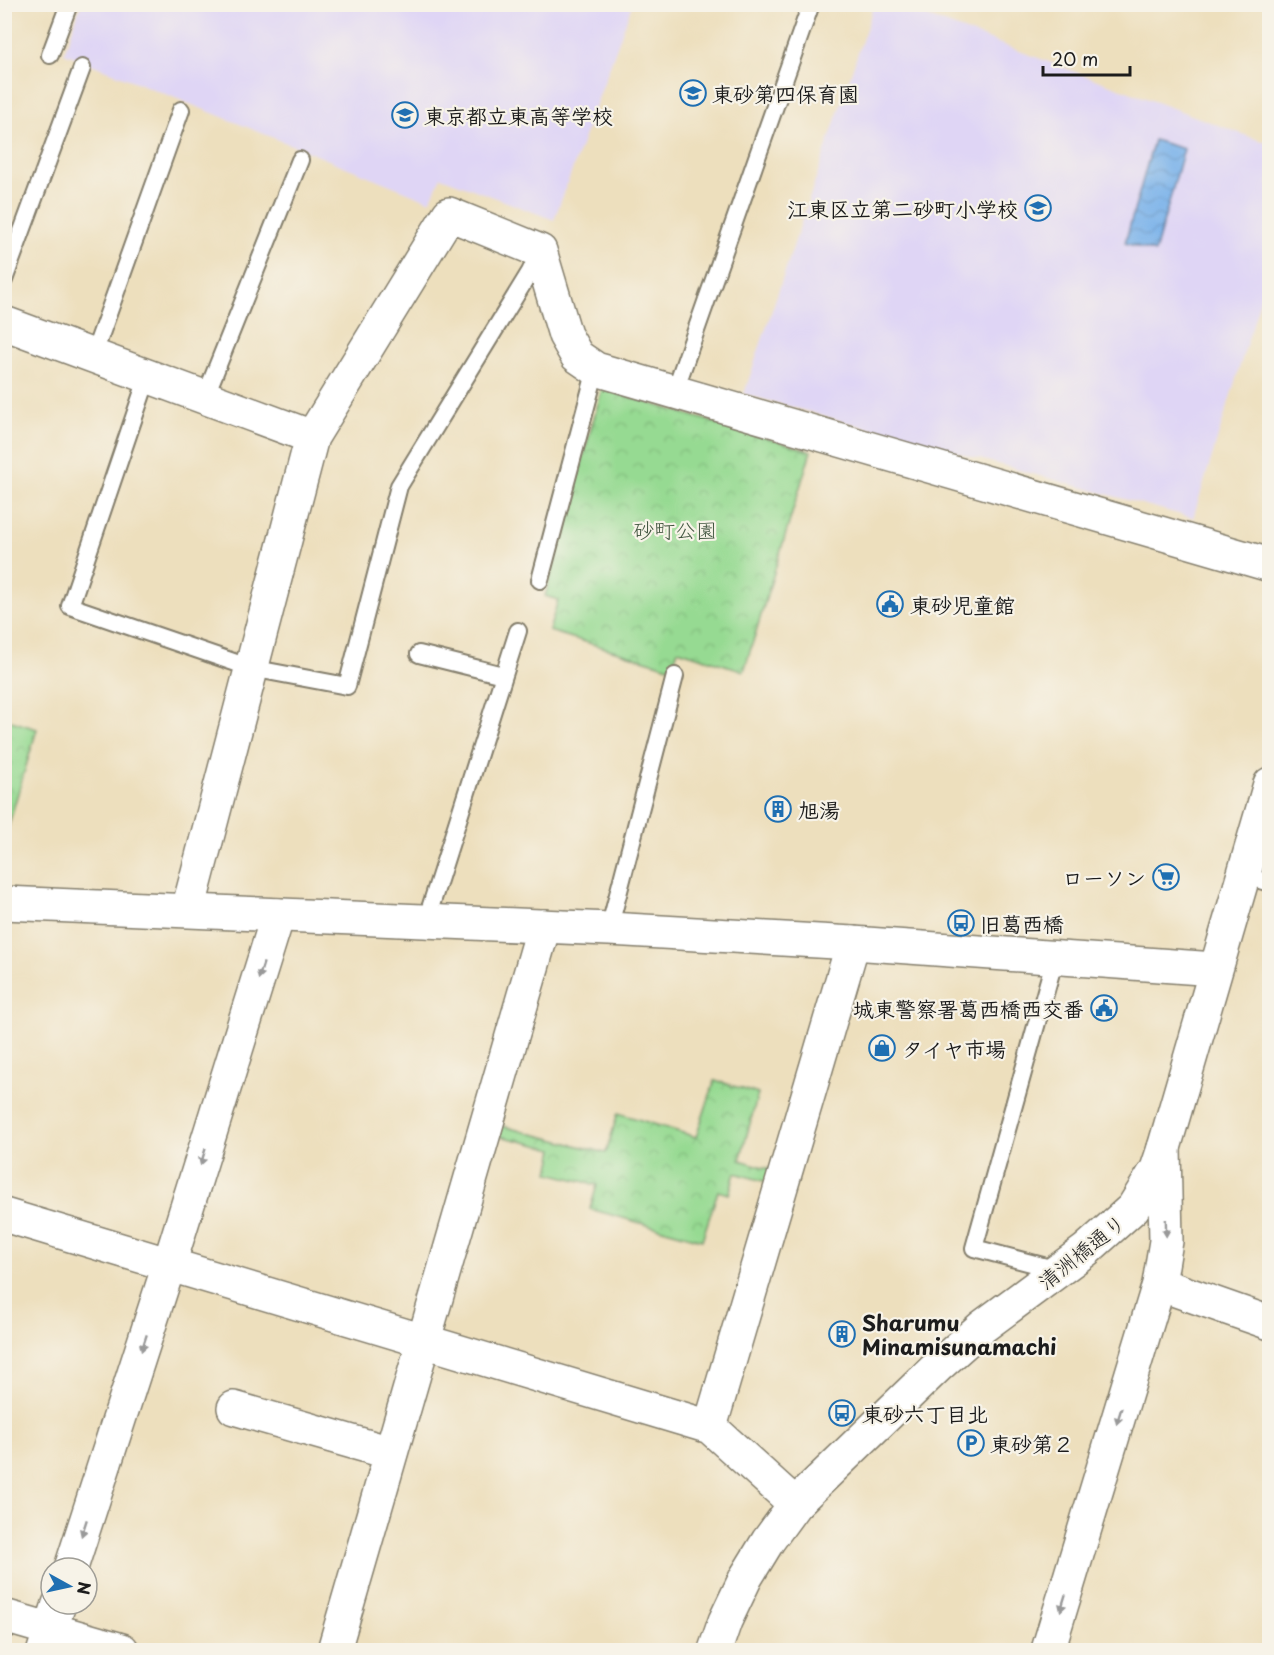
<svg xmlns="http://www.w3.org/2000/svg" width="1274" height="1655" font-family="'Playpen Sans','Klee One',sans-serif">
  <style>
    .built { fill: #dfd5f5 }
    .park { fill: url(#park-crowns); stroke: #597b57; stroke-width: 1.5 }
    .water { fill: url(#water-waves); stroke: #4b6783; stroke-width: 1.5 }
    .lines { fill: none; stroke-linecap: round; stroke-linejoin: round }
    .lane-casing { stroke: #847e6c; stroke-width: 20 }
    .street-casing { stroke: #847e6c; stroke-width: 36 }
    .secondary-casing { stroke: #847e6c; stroke-width: 36 }
    .primary-casing { stroke: #847e6c; stroke-width: 36 }
    .lane { stroke: #fff; stroke-width: 16 }
    .street { stroke: #fff; stroke-width: 33 }
    .secondary { stroke: #fff; stroke-width: 33 }
    .primary { stroke: #fff; stroke-width: 33 }
    .oneway { fill: #999 }
    .labels { text-anchor: middle; dominant-baseline: central; stroke-width: 4.5; stroke-linejoin: round; paint-order: stroke }
    .poi-label { font-size: 21px; font-weight: bold; fill: #1c1c1c; stroke: #f7f3e8; text-anchor: start }
    .park-label { font-size: 21px; fill: #41553f; stroke: #f7f3e8 }
    .street-label { font-size: 21px; fill: #1c1c1c; stroke: #f7f3e8 }
  </style>
  <defs>
    <pattern id="park-crowns" width="20" height="18" patternUnits="userSpaceOnUse" patternTransform="scale(1.5)"><rect width="20" height="18" fill="#96da92"/><path d="M2 6a3 3 0 1 1 6 0M12 15a3 3 0 1 1 6 0" fill="none" stroke="#81ba7d"/></pattern>
    <pattern id="water-waves" width="16" height="10" patternUnits="userSpaceOnUse" patternTransform="scale(1.5)"><rect width="16" height="10" fill="#7ab2ea"/><path d="M0 5q4-4 8 0t8 0" fill="none" stroke="#6998c8"/></pattern>
  </defs>
  <rect width="100%" height="100%" fill="#f7f3e8"/>
  <filter id="ink" filterUnits="userSpaceOnUse"><feTurbulence type="fractalNoise" baseFrequency=".0167" numOctaves="2"/><feDisplacementMap in="SourceGraphic" scale="12" xChannelSelector="R" yChannelSelector="G"/><feConvolveMatrix kernelMatrix="1 2 1 2 8 2 1 2 1" color-interpolation-filters="sRGB"/></filter>
  <filter id="wash" filterUnits="userSpaceOnUse"><feTurbulence type="fractalNoise" baseFrequency=".008" numOctaves="4" result="noise"/><feDisplacementMap in="SourceGraphic" scale="24" xChannelSelector="R" yChannelSelector="G"/><feGaussianBlur stdDeviation="1.35" result="paint"/><feColorMatrix in="noise" values="0 0 0 0 0 0 0 0 0 0 0 0 0 0 0 0 0 1.4 0 .05"/><feComposite in="paint" operator="in"/></filter>
  <g filter="url(#wash)">
    <rect width="100%" height="100%" fill="#eddfbd"/>
    <!-- built -->
    <path class="built" d="M81 5H632L554 220 441 177 430 201 64 53Z
      M874 5H896L1269 144V271L1193 518 744 394Z"/>
    <!-- park -->
    <path class="park" d="M602 389 811 451 744 671 678 650 672 668 549 631 558 600 545 596Z
      M5 719 37 729 5 837 4 719Z
      M715 1080 758 1094 740 1160 773 1170 770 1183 735 1173 729 1194 718 1191 702 1240 590 1209 597 1185 549 1173 554 1149 495 1135 498 1125 606 1153 618 1113 696 1137Z"/>
    <!-- water -->
    <path class="water" d="M1154 140 1184 149 1155 252 1125 243Z"/>
  </g>
  <g filter="url(#ink)">
    <g class="lines">
      <!-- lane casing -->
      <g class="lane-casing">
        <path id="lane" d="M50 55 69 4
          M4 280 82 68
          M93 356 181 110
          M148 376 70 606 251 668 347 686 399 486 530 272 539 253
          M674 393 811 4
          M205 397 300 160
          M540 580 596 369
          M419 654 503 675
          M1242 875 1270 883
          M426 921 518 631
          M609 929 675 676
          M1055 958 974 1248 1058 1270"/>
      </g>
      <!-- street casing -->
      <g class="street-casing">
        <path id="street" d="M4 323 312 437
          M188 910 312 437 449 214 540 251 565 335 577 356 596 369 1270 565
          M4 1215 710 1427 795 1504
          M1159 1284 1270 1323
          M234 1408 391 1453
          M710 1427 853 943
          M71 1568 169 1265 278 915
          M44 1650 59 1604
          M334 1650 544 926
          M1048 1650 1159 1284 1166 1241 1164 1148"/>
      </g>
      <!-- secondary casing -->
      <g class="secondary-casing">
        <path id="secondary" d="M4 903 609 929 853 943 1215 969
          M4 1616 122 1650"/>
      </g>
      <!-- primary casing -->
      <g class="primary-casing">
        <path id="primary" d="M715 1650 725 1621 746 1577 768 1541 795 1504 938 1366 982 1327 1086 1250 1133 1208 1157 1169 1164 1148 1270 784"/>
      </g>
      <!-- lane -->
      <use href="#lane" class="lane"/>
      <!-- street -->
      <use href="#street" class="street"/>
      <!-- secondary -->
      <use href="#secondary" class="secondary"/>
      <!-- primary -->
      <use href="#primary" class="primary"/>
    </g>
    <!-- one-way arrows -->
    <defs><path id="oneway-solid" d="M-6-.8H1V-3.2L6.5 0L1 3.2V.8H-6Z" transform="scale(1.5)"/></defs>
    <g class="oneway">
      <use href="#oneway-solid" transform="translate(261 971) rotate(107)"/>
      <use href="#oneway-solid" transform="translate(203 1157) rotate(107)"/>
      <use href="#oneway-solid" transform="translate(1166 1228) rotate(89)"/>
      <use href="#oneway-solid" transform="translate(144 1343) rotate(108)"/>
      <use href="#oneway-solid" transform="translate(1119 1416) rotate(107)"/>
      <use href="#oneway-solid" transform="translate(84 1528) rotate(108)"/>
      <use href="#oneway-solid" transform="translate(1063 1603) rotate(107)"/>
    </g>
  </g>
  <!-- icons -->
  <defs>
    <g id="school-ring" transform="scale(1.35)"><circle r="9.5" fill="#f7f3e8" stroke="#1f6fb2" stroke-width="1.5"/><path d="M0-5L7-2L0 1L-7-2ZM-4 1L0 2.5L4 1V4Q0 6-4 4Z" fill="#1f6fb2"/></g>
    <g id="civic-ring" transform="scale(1.35)"><circle r="9.5" fill="#f7f3e8" stroke="#1f6fb2" stroke-width="1.5"/><path d="M-.6-6.5H3V-4.5H.6V-3L4-1V1h2V6H-6V1h2V-1L-.6-3ZM-1.2 2.5V6h2.4V2.5Z" fill="#1f6fb2"/></g>
    <g id="building-ring" transform="scale(1.35)"><circle r="9.5" fill="#f7f3e8" stroke="#1f6fb2" stroke-width="1.5"/><path d="M-4-6H4V6H1V3H-1V6H-4ZM-2.5-4.3h1.7v1.8h-1.7ZM.8-4.3h1.7v1.8H.8ZM-2.5-1h1.7V.8h-1.7ZM.8-1h1.7V.8H.8Z" fill="#1f6fb2"/></g>
    <g id="supermarket-ring" transform="scale(1.35)"><circle r="9.5" fill="#f7f3e8" stroke="#1f6fb2" stroke-width="1.5"/><path d="M-6-5.5h2.5l.6 2H6L4.5 2H-2.5L-4.4-4H-6ZM-1.5 3.2a1.3 1.3 0 1 0 .1 0ZM3 3.2a1.3 1.3 0 1 0 .1 0Z" fill="#1f6fb2"/></g>
    <g id="bus-ring" transform="scale(1.35)"><circle r="9.5" fill="#f7f3e8" stroke="#1f6fb2" stroke-width="1.5"/><path d="M-5-6H5V4H4V6H2V4H-2V6H-4V4H-5ZM-3.5-4V0h7V-4ZM-3.5 1.2v1.5H-2V1.2ZM2 1.2v1.5H3.5V1.2Z" fill="#1f6fb2"/></g>
    <g id="shop-ring" transform="scale(1.35)"><circle r="9.5" fill="#f7f3e8" stroke="#1f6fb2" stroke-width="1.5"/><path d="M-5-2.5h2.3a2.7 3.5 0 0 1 5.4 0H5L5.5 6h-11ZM-1.5-2.5h3a1.5 2.3 0 0 0-3 0Z" fill="#1f6fb2"/></g>
    <g id="parking-ring" transform="scale(1.35)"><circle r="9.5" fill="#f7f3e8" stroke="#1f6fb2" stroke-width="1.5"/><path d="M-3.5-5.5H1a3.5 3.5 0 0 1 0 7H-1V5.5H-3.5ZM-1-3.4V-.6H.8a1.4 1.4 0 0 0 0-2.8Z" fill="#1f6fb2"/></g>
  </defs>
  <g fill-rule="evenodd">
    <use href="#school-ring" x="693" y="93"/>
    <use href="#school-ring" x="405" y="115"/>
    <use href="#school-ring" x="1038" y="208"/>
    <use href="#civic-ring" x="890" y="604"/>
    <use href="#building-ring" x="778" y="809"/>
    <use href="#supermarket-ring" x="1166" y="877"/>
    <use href="#bus-ring" x="961" y="923"/>
    <use href="#civic-ring" x="1104" y="1008"/>
    <use href="#shop-ring" x="882" y="1048"/>
    <use href="#building-ring" x="842" y="1334"/>
    <use href="#bus-ring" x="842" y="1413"/>
    <use href="#parking-ring" x="971" y="1443"/>
  </g>
  <g class="labels">
    <!-- poi labels -->
    <g class="poi-label">
      <text x="712" y="93">東砂第四保育園</text>
      <text x="424" y="115">東京都立東高等学校</text>
      <text x="1018" y="208" text-anchor="end">江東区立第二砂町小学校</text>
      <text x="910" y="604">東砂児童館</text>
      <text x="798" y="809">旭湯</text>
      <text x="1146" y="877" text-anchor="end">ローソン</text>
      <text x="980" y="923">旧葛西橋</text>
      <text x="1084" y="1008" text-anchor="end">城東警察署葛西橋西交番</text>
      <text x="902" y="1048">タイヤ市場</text>
      <text x="862" y="1322">Sharumu<tspan x="862" dy="24">Minamisunamachi</tspan></text>
      <text x="862" y="1413">東砂六丁目北</text>
      <text x="990" y="1443">東砂第２</text>
    </g>
    <!-- park labels -->
    <g class="park-label">
      <text x="675" y="529">砂町公園</text>
    </g>
    <!-- street labels -->
    <g class="street-label">
      <text transform="translate(1081 1251) rotate(-39)">清洲橋通り</text>
    </g>
  </g>
  <!-- margin -->
  <rect width="1274" height="1655" fill="none" stroke="#f7f3e8" stroke-width="24"/>
  <!-- north arrow -->
  <g transform="translate(69 1586) rotate(98)"><circle r="28" fill="#f7f3e8" stroke="#9f9d96" stroke-width="1.5"/>
  <path d="M0-4.5L10 22L0 15L-10 22Z" fill="#1f6fb2"/>
  <text y="-9" font-size="16" font-weight="bold" text-anchor="middle" fill="#1c1c1c">N</text>
  </g>
  <!-- scale -->
  <path d="M1043 66v9h87v-9" fill="none" stroke="#1c1c1c" stroke-width="3"/>
  <text x="1052" y="66" font-size="18" fill="#1c1c1c" stroke="#f7f3e8" stroke-width="4.5" paint-order="stroke">20 m</text>
</svg>
